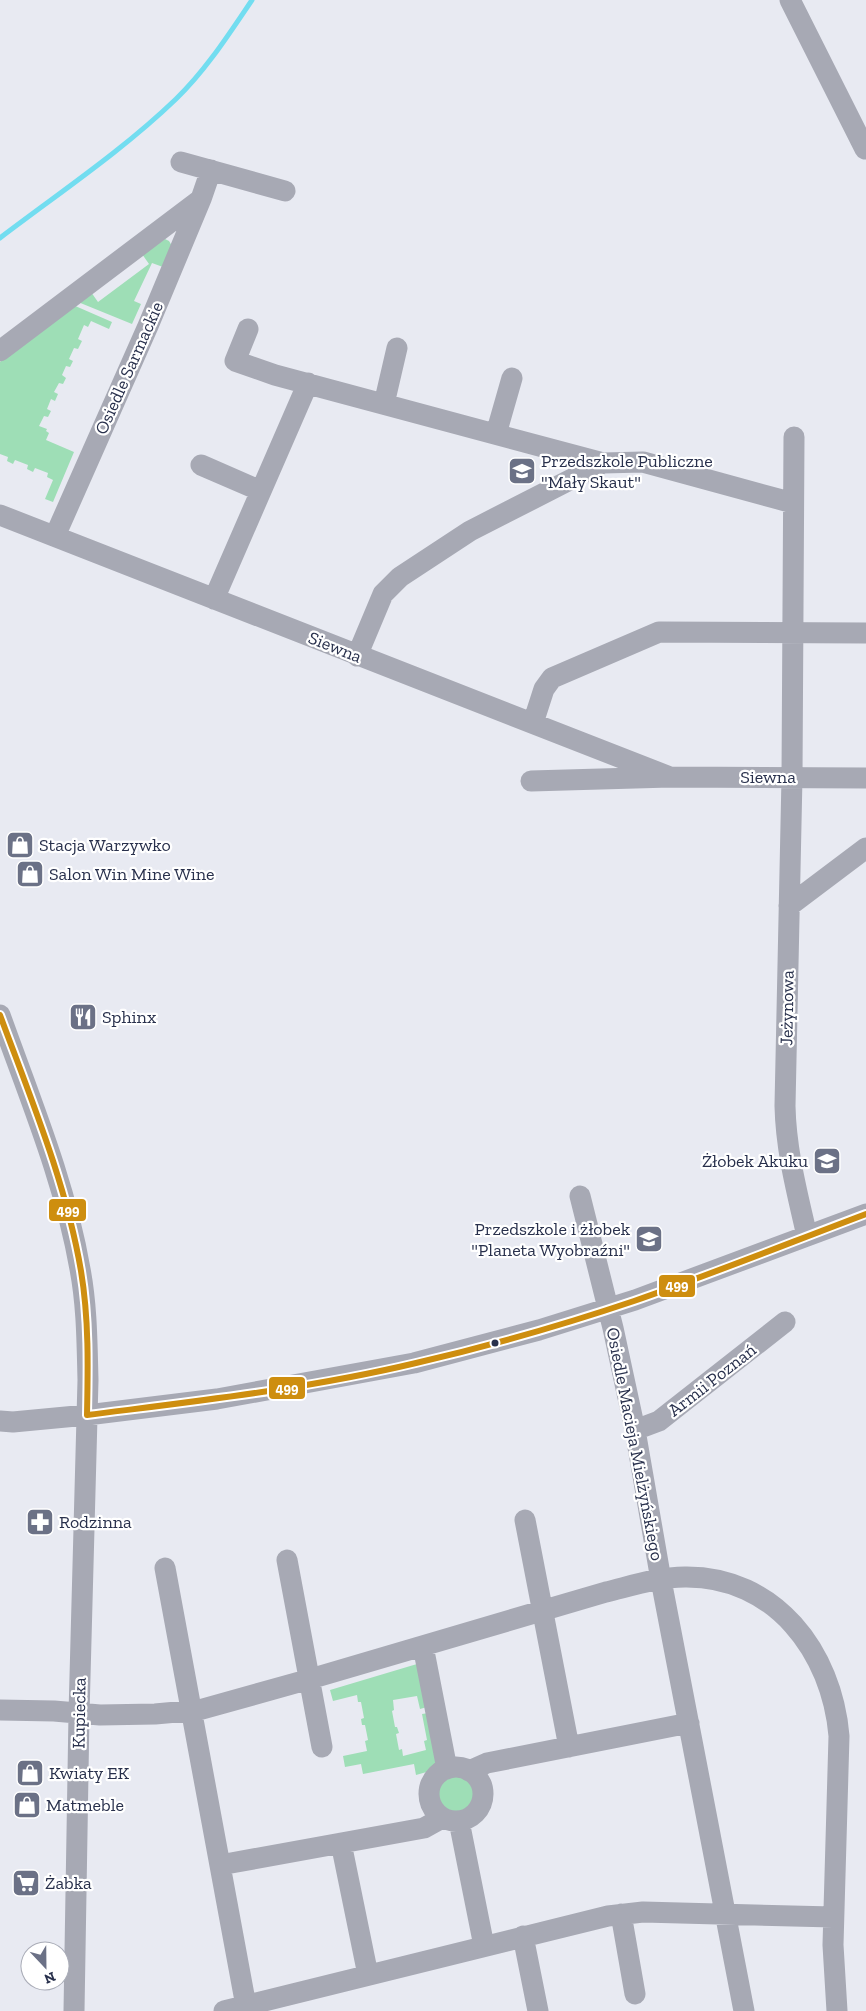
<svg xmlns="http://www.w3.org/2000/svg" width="866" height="2011" font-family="'Zilla Slab',serif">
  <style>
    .green { fill: #9edeb6 }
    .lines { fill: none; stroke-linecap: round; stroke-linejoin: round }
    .stream { stroke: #72ddf0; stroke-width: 5 }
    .minor { stroke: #a7a9b4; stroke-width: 21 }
    .bus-1-casing { stroke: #fff; stroke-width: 10 }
    .bus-1 { stroke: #ce8e0f; stroke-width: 6 }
    .bus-dot { fill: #28304c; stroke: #fff; stroke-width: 2 }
    .labels { text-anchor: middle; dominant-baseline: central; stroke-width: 4.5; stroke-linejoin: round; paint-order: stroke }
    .street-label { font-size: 18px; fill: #28304c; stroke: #fff }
    .poi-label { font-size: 18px; fill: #28304c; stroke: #fff; text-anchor: start }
    .line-badge { stroke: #fff; stroke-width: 2 }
    .badge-label { font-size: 14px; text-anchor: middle; font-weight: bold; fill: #fff }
  </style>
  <rect width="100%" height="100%" fill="#e8eaf2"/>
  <!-- green -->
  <path class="green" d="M165 239 169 241 172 246 163 267 152 263 134 301 141 304 132 324 78 302 91 292 98 302 149 264 142 254Z
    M73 305 112 322 109 329 91 321 88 327 84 325 78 339 82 341 78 349 74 348 69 359 73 361 70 367 66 366 62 375 66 378 63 384 59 383 54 392 58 394 55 401 51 399 47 409 51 411 48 417 44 416 39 426 47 429 46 431 49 433 46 440 74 452 53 502 45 499 53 480 47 477 48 473 35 468 33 472 27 469 28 465 15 460 13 464 7 461 8 457 0 454V362Z
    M417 1664 427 1707 420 1709 417 1696 393 1700 394 1710 392 1711 395 1727H397L399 1733 396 1734 399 1750 402 1749 403 1756 426 1750 424 1741 427 1740 422 1714 429 1713 436 1765 430 1771 416 1775 414 1764 363 1774 361 1764 345 1767 343 1756 367 1751 365 1741 368 1740 365 1725H362L361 1719 364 1718 361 1702H358L357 1695 333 1701 330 1690Z
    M435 1795a21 21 0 1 1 42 0a21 21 0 1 1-42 0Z"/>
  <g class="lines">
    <!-- stream -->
    <path class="stream" d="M0 238C59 193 122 151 176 99 206 70 229 34 252 0"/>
    <!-- minor -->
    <path class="minor" d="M790 0 865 149
      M181 162 285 191
      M248 329 235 361 275 375 603 463 643 462 793 503
      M0 351 201 199 211 170
      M384 404 397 348
      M496 434 512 378
      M794 437 792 777 785 1106C786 1151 797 1192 807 1236
      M201 465 261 491
      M0 515 670 777
      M55 536 148 326 201 199
      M214 599 308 383
      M357 656 383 594 400 577 470 531 603 463
      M533 723 544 689 552 678 659 632 866 633
      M531 781 670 777 866 778
      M789 906 866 848
      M0 1015C30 1099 65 1182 80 1269 87 1306 87 1343 88 1380L79 1714 74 2011
      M580 1196 613 1328 635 1430 661 1580 744 2011
      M0 1421 13 1422 87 1415 217 1399 414 1363 539 1330 635 1300 866 1214
      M635 1430 659 1421 785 1322
      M525 1520 569 1747
      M287 1560 322 1747
      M165 1568 246 2006
      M423 1646 447 1769
      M0 1710 54 1711 100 1715 155 1714 199 1710 310 1679 606 1592C631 1586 658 1577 685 1577 775 1576 832 1652 839 1736L833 1945 837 2011
      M429 1794a27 27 0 1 1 54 0a27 27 0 1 1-54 0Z
      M469 1771 487 1763 689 1723
      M459 1821 484 1946
      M341 1843 368 1975
      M220 1865 424 1828 442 1818
      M621 1914 635 1994
      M523 1936 538 2011
      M224 2011 608 1916 643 1912 833 1917"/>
    <!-- bus-1 casing -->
    <g class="bus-1-casing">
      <path id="bus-1" d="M0 1015C31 1099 66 1183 81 1271 89 1319 88 1367 87 1415
        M87 1415C197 1401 307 1389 416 1363 489 1346 563 1325 634 1301 712 1274 789 1243 866 1214"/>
    </g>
    <!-- bus-1 -->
    <use href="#bus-1" class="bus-1"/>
  </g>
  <!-- icons -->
  <defs>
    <g id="school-square" transform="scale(1.4375)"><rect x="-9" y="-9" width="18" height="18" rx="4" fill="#6b7186" stroke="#fff"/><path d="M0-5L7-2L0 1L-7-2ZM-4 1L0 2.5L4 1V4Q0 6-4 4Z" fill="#fff"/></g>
    <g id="shop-square" transform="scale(1.4375)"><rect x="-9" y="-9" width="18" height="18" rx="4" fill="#6b7186" stroke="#fff"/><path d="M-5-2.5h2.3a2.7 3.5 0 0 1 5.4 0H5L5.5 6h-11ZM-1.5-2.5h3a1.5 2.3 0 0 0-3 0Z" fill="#fff"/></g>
    <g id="restaurant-square" transform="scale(1.4375)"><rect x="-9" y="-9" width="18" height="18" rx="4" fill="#6b7186" stroke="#fff"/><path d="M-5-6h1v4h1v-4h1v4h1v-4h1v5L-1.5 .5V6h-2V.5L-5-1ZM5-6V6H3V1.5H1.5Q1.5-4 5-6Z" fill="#fff"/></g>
    <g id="pharmacy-square" transform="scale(1.4375)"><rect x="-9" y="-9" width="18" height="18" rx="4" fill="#6b7186" stroke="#fff"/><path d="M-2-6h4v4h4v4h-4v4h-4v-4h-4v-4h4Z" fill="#fff"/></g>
    <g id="supermarket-square" transform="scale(1.4375)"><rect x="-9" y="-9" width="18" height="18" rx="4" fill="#6b7186" stroke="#fff"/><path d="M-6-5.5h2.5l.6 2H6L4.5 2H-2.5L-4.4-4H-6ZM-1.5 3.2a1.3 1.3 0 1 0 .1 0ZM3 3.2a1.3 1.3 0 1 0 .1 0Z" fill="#fff"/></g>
  </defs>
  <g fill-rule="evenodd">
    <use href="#school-square" x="522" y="471"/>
    <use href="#shop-square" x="20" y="845"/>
    <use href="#shop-square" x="30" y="874"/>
    <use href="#restaurant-square" x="83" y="1017"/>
    <use href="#school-square" x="827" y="1161"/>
    <use href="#school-square" x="649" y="1239"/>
    <use href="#pharmacy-square" x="40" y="1522"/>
    <use href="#shop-square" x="30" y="1773"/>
    <use href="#shop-square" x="27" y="1805"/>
    <use href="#supermarket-square" x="26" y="1883"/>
  </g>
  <!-- markers -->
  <circle class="bus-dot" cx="495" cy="1343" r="4.5"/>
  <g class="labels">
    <!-- street labels -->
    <g class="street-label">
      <text transform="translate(129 368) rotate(-66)">Osiedle Sarmackie</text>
      <text transform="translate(335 647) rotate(22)">Siewna</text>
      <text x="768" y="777">Siewna</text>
      <text transform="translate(787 1008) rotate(-89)">Jeżynowa</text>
      <text transform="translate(712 1380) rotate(-38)">Armii Poznań</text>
      <text transform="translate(635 1444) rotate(79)">Osiedle Macieja Mielżyńskiego</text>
      <text transform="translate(79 1713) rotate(-89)">Kupiecka</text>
    </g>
    <!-- poi labels -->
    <g class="poi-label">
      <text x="541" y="461">Przedszkole Publiczne<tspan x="541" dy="21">"Mały Skaut"</tspan></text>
      <text x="39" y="845">Stacja Warzywko</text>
      <text x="49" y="874">Salon Win Mine Wine</text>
      <text x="102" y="1017">Sphinx</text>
      <text x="808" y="1161" text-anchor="end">Żłobek Akuku</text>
      <text x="630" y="1229" text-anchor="end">Przedszkole i żłobek<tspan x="630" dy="21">"Planeta Wyobraźni"</tspan></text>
      <text x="59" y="1522">Rodzinna</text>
      <text x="49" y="1773">Kwiaty EK</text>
      <text x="46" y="1805">Matmeble</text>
      <text x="45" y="1883">Żabka</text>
    </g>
  </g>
  <g class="line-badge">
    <rect x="48" y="1198" width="39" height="24" rx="5" fill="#ce8e0f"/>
    <rect x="658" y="1274" width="38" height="24" rx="5" fill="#ce8e0f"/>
    <rect x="268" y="1376" width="38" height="24" rx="5" fill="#ce8e0f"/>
  </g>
  <g class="badge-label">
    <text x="68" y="1215">499</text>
    <text x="677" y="1290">499</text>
    <text x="287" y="1393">499</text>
  </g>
  <!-- north arrow -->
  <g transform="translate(45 1966) rotate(158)"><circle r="24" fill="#ffffff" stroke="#a9acb7"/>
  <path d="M0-4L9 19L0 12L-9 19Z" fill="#6b7186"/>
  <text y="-8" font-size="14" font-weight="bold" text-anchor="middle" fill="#28304c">N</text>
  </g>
</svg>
